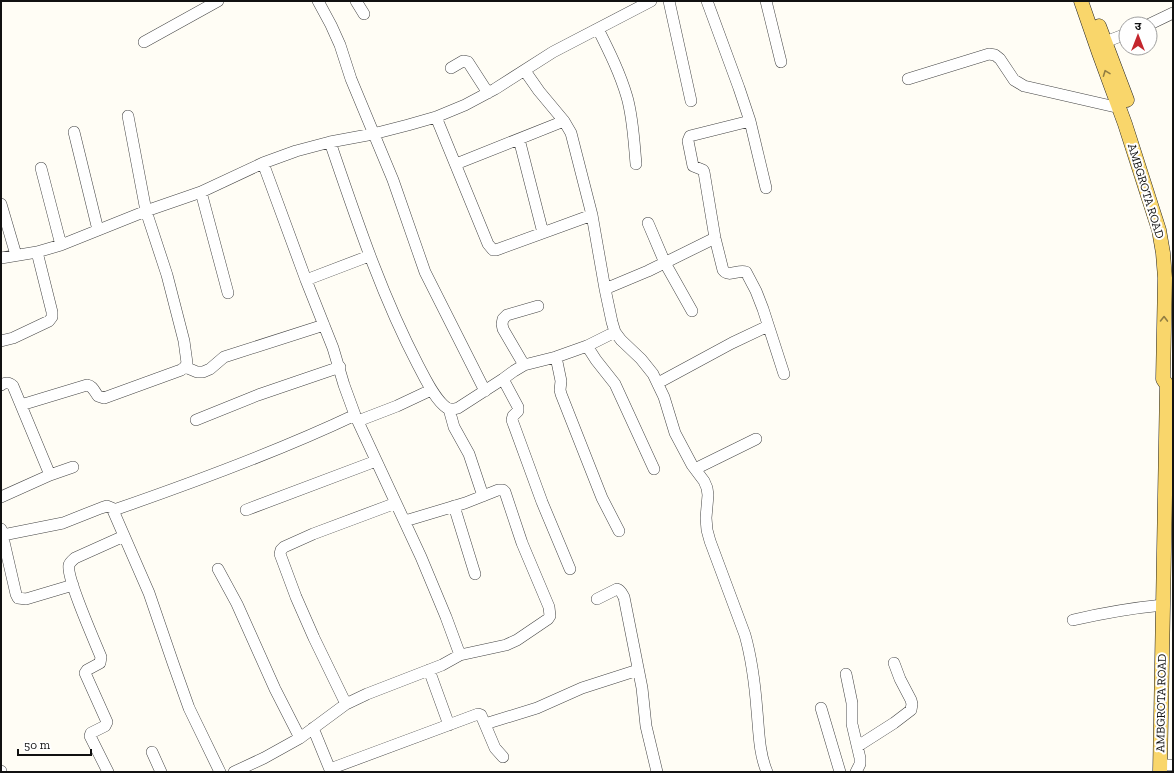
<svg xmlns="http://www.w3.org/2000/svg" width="1174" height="773" font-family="'Zilla Slab','Noto Sans Devanagari',serif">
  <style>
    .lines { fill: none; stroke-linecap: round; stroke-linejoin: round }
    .minor-casing { stroke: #444; stroke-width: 12 }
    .major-casing { stroke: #222; stroke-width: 15 }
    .minor { stroke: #fff; stroke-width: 11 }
    .major { stroke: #f9d66b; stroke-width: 14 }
    .oneway { stroke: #917d42 }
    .labels { text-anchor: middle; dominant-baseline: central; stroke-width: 4; stroke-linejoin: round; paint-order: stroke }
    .street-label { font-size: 12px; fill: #111; stroke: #fff }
  </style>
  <rect width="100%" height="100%" fill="#fffdf5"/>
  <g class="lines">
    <!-- minor casing -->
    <g class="minor-casing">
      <path id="minor" d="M318 1 331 25 340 45 351 79 393 180 425 272 485 391
        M356 1 364 14
        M669 1 691 101
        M707 1 739 88 750 121 766 188
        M766 1 781 62
        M1150 24 1173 13
        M598 29C609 51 620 73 627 97 633 118 634 142 636 164
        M144 42 218 1
        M1105 42 1126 34
        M451 68 463 61 468 62 488 93
        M525 71 539 91 564 121 571 133 592 215 605 289 612 322 615 332 621 340 641 359 653 374 664 397 675 433 692 465 704 481 707 488 708 495 706 518 707 530 710 541 745 635C752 660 755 685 757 711 759 732 759 753 767 772
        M908 79 989 54 995 55 1000 59 1014 80 1024 86 1120 108
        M436 117 488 244 493 250H496L592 215
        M750 121 690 136 688 141 693 166 703 170 704 172 715 238 723 270C729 278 738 269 746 272L756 291 763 309 784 374
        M74 132 98 230
        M519 139 543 233
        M330 142C356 218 381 294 418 365 425 378 435 400 447 408 451 410 454 409 458 408L503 379 514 371 524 365 556 357 587 346 615 332
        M263 163 306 280 333 348 344 385 355 415 421 557 446 617 460 655
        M456 164 564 121
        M41 168 61 245
        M201 192 228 293
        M1 204 16 255
        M648 223 665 263 692 311
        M1 258 37 252 61 245 146 211 201 192 263 163 296 151 330 142 373 134 408 125 436 117 465 105 495 89 553 52 651 1
        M306 280 369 256
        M605 289 648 271 715 238
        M1 341 13 338 49 321 52 317V312L37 252
        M587 346 596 360 615 384 654 469
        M556 357 561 381 560 390 561 394 602 498 619 531
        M524 365 503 329 502 324 503 319 507 315 538 306
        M185 367 197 372H203L210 369 224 357 324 325
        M503 379 518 407V411L513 416 512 420 542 502 570 569
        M658 383 732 343 768 326
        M1 385C6 382 9 382 13 386L50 475
        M21 405 87 385C93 386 94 391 98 396L104 398 181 370 185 367 187 363 184 341 167 275 146 211 128 116
        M449 409 454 427 469 454 483 496
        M196 420 258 395 340 367
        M358 421 397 406 431 390
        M695 469 756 439
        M1 497 50 475 73 467
        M454 506 475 574
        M114 510C195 482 277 452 355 415
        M246 510 376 461
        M1 529 16 594 18 598 26 599 73 585
        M3 535 63 523 101 508 107 506 112 508 149 593 173 663 189 708 220 772
        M218 569 237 604 275 689 300 738
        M597 599 617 589C621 590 622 594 624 597L642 688 646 726 657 772
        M1073 620C1103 613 1132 608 1163 605
        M429 670 449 725
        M846 674 852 703V724L860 758V764L856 772
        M346 704 314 638 296 597 280 554 281 550 284 547 313 534 396 503
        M821 708 840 772
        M485 724 537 708 582 688 638 670
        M313 728 331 772
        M858 746 894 723 911 710 912 704 911 700 900 679 894 663
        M152 752 161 772
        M1160 765H1173
        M330 769 478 714 481 715 495 748 503 757
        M1 771V772
        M108 772 90 736 91 733 105 726 107 722 85 673 87 670 100 663 101 657C95 642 66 577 69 565 70 562 73 560 75 558L124 536
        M234 772 264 758 300 738 346 704 367 694 442 665 460 655 506 645 517 640 548 619 550 616 549 607 522 543 505 492 503 490H498L465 503 405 521"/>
    </g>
    <!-- major casing -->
    <g class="major-casing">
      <path id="major" d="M1081 1 1099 53 1125 124 1159 230 1163 253 1165 278 1163 379 1167 385 1160 772
        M1099 26 1127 100"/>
    </g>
    <!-- minor -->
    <use href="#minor" class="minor"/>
    <!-- major -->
    <use href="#major" class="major"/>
  </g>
  <!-- one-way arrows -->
  <defs><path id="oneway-chevron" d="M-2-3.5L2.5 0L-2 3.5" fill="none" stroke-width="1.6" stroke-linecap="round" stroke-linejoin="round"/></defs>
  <g class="oneway">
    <use href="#oneway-chevron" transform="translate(1106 73) rotate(-111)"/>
    <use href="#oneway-chevron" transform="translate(1164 319) rotate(-89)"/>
  </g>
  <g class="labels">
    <!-- street labels -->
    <g class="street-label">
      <text transform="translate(1146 191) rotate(73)">AMBGROTA ROAD</text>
      <text transform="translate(1161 703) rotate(-89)">AMBGROTA ROAD</text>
    </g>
  </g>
  <!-- border -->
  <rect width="1174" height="773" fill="none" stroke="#111111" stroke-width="4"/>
  <!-- north arrow -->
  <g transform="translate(1138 36)"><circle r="19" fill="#ffffff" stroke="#a0a0a0"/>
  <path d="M0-3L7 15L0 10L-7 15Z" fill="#c4262e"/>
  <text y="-6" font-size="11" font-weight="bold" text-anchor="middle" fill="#111111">उ</text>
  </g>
  <!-- scale -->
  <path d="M18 749v6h73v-6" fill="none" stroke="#111111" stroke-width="2"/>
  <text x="24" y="749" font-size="12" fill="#111111" stroke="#ffffff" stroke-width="3" paint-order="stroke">50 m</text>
</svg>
